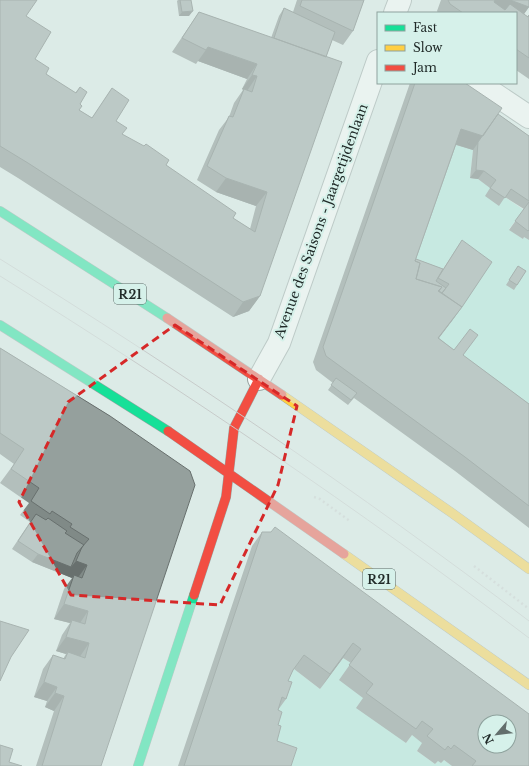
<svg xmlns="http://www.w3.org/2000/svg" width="529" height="766" font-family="'Libre Baskerville',serif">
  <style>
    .green { fill: #ade6da }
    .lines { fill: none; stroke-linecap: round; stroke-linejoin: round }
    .street-casing { stroke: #97a3a0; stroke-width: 24 }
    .fast-casing { stroke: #97a3a0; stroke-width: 10 }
    .slow-casing { stroke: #97a3a0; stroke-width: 10 }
    .jam-casing { stroke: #97a3a0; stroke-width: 10 }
    .path { stroke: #cdd1d0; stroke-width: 2.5; stroke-dasharray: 2 3; stroke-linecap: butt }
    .street { stroke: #fafcfb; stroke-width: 22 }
    .fast { stroke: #16e098; stroke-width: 9 }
    .slow { stroke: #ffcf43; stroke-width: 9 }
    .jam { stroke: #f24e42; stroke-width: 9 }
    .tram { stroke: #c8cccb; stroke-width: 1 }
    .wall { fill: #808a87 }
    .shaded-wall { fill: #68706e }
    .building { fill: #95a09d; stroke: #68706e; fill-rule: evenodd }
    .marked { fill: none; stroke: #d62828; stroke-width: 3; stroke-dasharray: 8 5; stroke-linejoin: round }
    .labels { text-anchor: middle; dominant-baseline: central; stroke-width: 4; stroke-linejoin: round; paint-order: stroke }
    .shield { fill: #d6f1ea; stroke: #576663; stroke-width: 1 }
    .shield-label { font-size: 12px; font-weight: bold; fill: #212b29 }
    .street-label { font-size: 13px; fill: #212b29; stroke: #d6f1ea }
  </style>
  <rect width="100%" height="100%" fill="#dcebe7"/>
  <!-- green -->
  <path class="green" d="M451 143 473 150 470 178 478 179 524 210 509 229 523 239 524 237 529 240V426L428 352 452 321 457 248 440 273 409 263Z
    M343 658 351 663 363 698 406 743 412 735 423 743 417 751 435 764 438 761 444 760 452 766H286L271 741 282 685 294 669 320 689Z"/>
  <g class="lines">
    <!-- street casing -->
    <g class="street-casing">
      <path id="street" d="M395 13 400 0
        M478 83 529 117
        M259 379 279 343 378 61"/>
    </g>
    <!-- fast casing -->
    <g class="fast-casing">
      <path id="fast" d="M0 211 167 318
        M0 325 168 431
        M138 766 194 595"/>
    </g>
    <!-- slow casing -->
    <g class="slow-casing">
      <path id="slow" d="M282 395 452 513 529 569
        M344 554 529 685"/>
    </g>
    <!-- jam casing -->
    <g class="jam-casing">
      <path id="jam" d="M167 318 282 395
        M168 431 344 554
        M194 595 226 497 234 428 259 379"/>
    </g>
    <!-- path -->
    <path class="path" d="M314 497 320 499 351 522
      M474 566 529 609"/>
    <!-- street -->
    <use href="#street" class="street"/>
    <!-- fast -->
    <use href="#fast" class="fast"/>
    <!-- slow -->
    <use href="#slow" class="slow"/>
    <!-- jam -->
    <use href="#jam" class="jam"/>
    <!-- tram -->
    <path class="tram" d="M0 259C182 372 359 492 529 621
      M0 276C181 389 359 509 529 638"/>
  </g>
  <!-- wall -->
  <path class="wall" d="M0 0 26 16 35 59 46 74 75 93 80 87 79 110 92 118 112 88 116 121 122 134 166 165 233 218 250 229 256 206 216 192 197 180 219 130 229 117 234 103 243 90 242 89 247 79 198 61 196 64 172 52 199 12 271 38 279 16 284 8 293 12 297 0H364L353 31 343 45 332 40 326 57 260 296 249 311 233 317 18 178 0 167Z
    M178 0H191L189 16H179L177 1Z
    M441 0H529V7L524 14 528 17 529 15V79L516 70V13H438L437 11Z
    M410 83H465L498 114 529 136V240L524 237 523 239 509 230 524 209 505 197 499 206 485 196 490 188 478 179 470 178 473 150 456 145 416 259 443 269 462 240V307L439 338 454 350 464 356 529 404V528L455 471 354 398 348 405 328 390 333 383 316 370 313 362Z
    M518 266 526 271 514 290 506 285Z
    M0 348 110 416 101 766H36L54 711 45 707 47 701 34 697 43 669 53 655 63 659 66 654 56 651 62 635 70 623 54 619 64 589 72 578 32 562 12 549 30 522 20 515 29 503 0 483 14 464 0 454Z
    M262 532 529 766H452L444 760 441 763 438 761 435 764 417 751 422 743 412 735 406 743 356 708 363 698 339 680 351 663 343 658 320 689 294 669 292 672 288 681 286 699 278 710 277 741 291 766H178L252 546Z"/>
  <!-- shaded-wall -->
  <path class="shaded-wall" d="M495 0H510L529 7 519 21 503 13 488 10Z
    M193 11 189 16H179L182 12Z
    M208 47 257 64 247 79 198 61Z
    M252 75 257 76 247 91 242 89Z
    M461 129 483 136 473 150 451 143Z
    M476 170 484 171 478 179 470 178Z
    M226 178 267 192 256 206 216 192Z
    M260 296 249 311 233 317 243 302Z
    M462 307 452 321 428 352 438 338Z
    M38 554 71 567 76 561 87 565 77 579 74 575 72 578 32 562Z
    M64 604 88 611 78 626 72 620 70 623 54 619Z
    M66 637 89 643 79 658 68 652 66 654 56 651Z
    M353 643 343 658 320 689 330 674Z
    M44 682 57 687 47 701 34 697Z
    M55 693 64 696 54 711 45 707Z"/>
  <!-- building -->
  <path class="building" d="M0 0H37L26 16 51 32 35 59 49 68 46 74 76 93 80 87 87 92 80 104 82 106 79 110 92 118 112 88 129 100 116 121 127 128 122 134 144 146 146 144 169 160 166 165 236 213 233 218 255 232 267 192 226 178 207 166 229 116 233 117 244 89 252 92 257 76 252 75 257 64 208 47 206 50 182 38 199 12 342 62 260 296 243 302 28 163 0 146Z
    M180 0H191L193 11 182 12Z
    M302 0H364L353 31 300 6Z
    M448 0H495L494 2 505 10 510 4 528 17 529 15V58L516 49V13H463L450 4Z
    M510 0H529V7Z
    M284 8 335 32 326 57 274 38Z
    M415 83H465L502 108 483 136 461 129 415 261 420 263 416 279 442 287 438 291 462 307 438 338 454 350 470 329 478 335 463 355 529 404V506L465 457 326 356 323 347Z
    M498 114 529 136V201L511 189 505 198 490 188 496 180 484 171 476 170 478 142Z
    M529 202V230L528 231 515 221Z
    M462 240 492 262 462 307 442 293 449 284 438 278Z
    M416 259 443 269 436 281 446 288 442 293 439 291 442 287 416 279 420 263 415 261Z
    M518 266 526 271 517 285 509 280Z
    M0 348 110 416 190 471 195 485 101 766H42L64 696 55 693 57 687 44 682 53 655 65 659 68 652 85 658 89 643 66 637 72 620 85 624 88 611 64 604 74 575 82 578 87 565 76 561 82 547 89 539 70 527 72 524 52 511 50 514 31 501 39 488 11 469 24 449 0 433Z
    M336 378 357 393 351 400 331 385Z
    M36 514 46 520 48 518 67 531 65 533 84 545 77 553 71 567 38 554 18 541Z
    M275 527 529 714V766H472L476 761 454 745 451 749 448 746 445 750 427 736 433 729 422 721 416 729 366 693 373 684 349 665 361 649 353 643 330 674 304 655 293 670 288 681 292 682 286 699 282 697 278 710 282 712 278 725 281 726 277 741 297 748 291 766H184L262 532H271ZM485 722H509V746H485Z
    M0 621 29 630 11 657 0 681Z
    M0 745 13 749 9 762 22 766H0Z"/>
  <!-- marked area -->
  <path d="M0 0H529V766H0ZM175 325 297 406 278 485 220 605 71 595 19 502 68 402Z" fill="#dcebe7" fill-opacity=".55" fill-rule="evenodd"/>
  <path class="marked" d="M175 325 297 406 278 485 220 605 71 595 19 502 68 402Z"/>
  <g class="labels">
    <!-- shield labels -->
    <g class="shield">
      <rect x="114" y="284" width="32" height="20" rx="3"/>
      <rect x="363" y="569" width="32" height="20" rx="3"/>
    </g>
    <g class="shield-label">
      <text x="130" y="294">R21</text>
      <text x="379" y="579">R21</text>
    </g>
    <!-- street labels -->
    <g class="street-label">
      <text transform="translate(321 221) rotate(-70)">Avenue des Saisons - Jaargetijdenlaan</text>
    </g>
  </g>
  <!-- legend -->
  <rect x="377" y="12" width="140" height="72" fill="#d6f1ea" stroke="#8ea29d"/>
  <rect x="385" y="25" width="20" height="6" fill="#16e098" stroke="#8ea29d"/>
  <text x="413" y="32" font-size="12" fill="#212b29">Fast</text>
  <rect x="385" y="45" width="20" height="6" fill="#ffcf43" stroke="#8ea29d"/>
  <text x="413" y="52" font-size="12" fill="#212b29">Slow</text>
  <rect x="385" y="65" width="20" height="6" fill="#f24e42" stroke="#8ea29d"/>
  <text x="413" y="72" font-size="12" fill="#212b29">Jam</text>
  <!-- north arrow -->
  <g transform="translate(497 734) rotate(242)"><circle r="19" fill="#d6f1ea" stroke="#8ea29d"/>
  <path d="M0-3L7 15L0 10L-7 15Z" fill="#626e6c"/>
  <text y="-6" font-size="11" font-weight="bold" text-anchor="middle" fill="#212b29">N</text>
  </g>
</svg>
